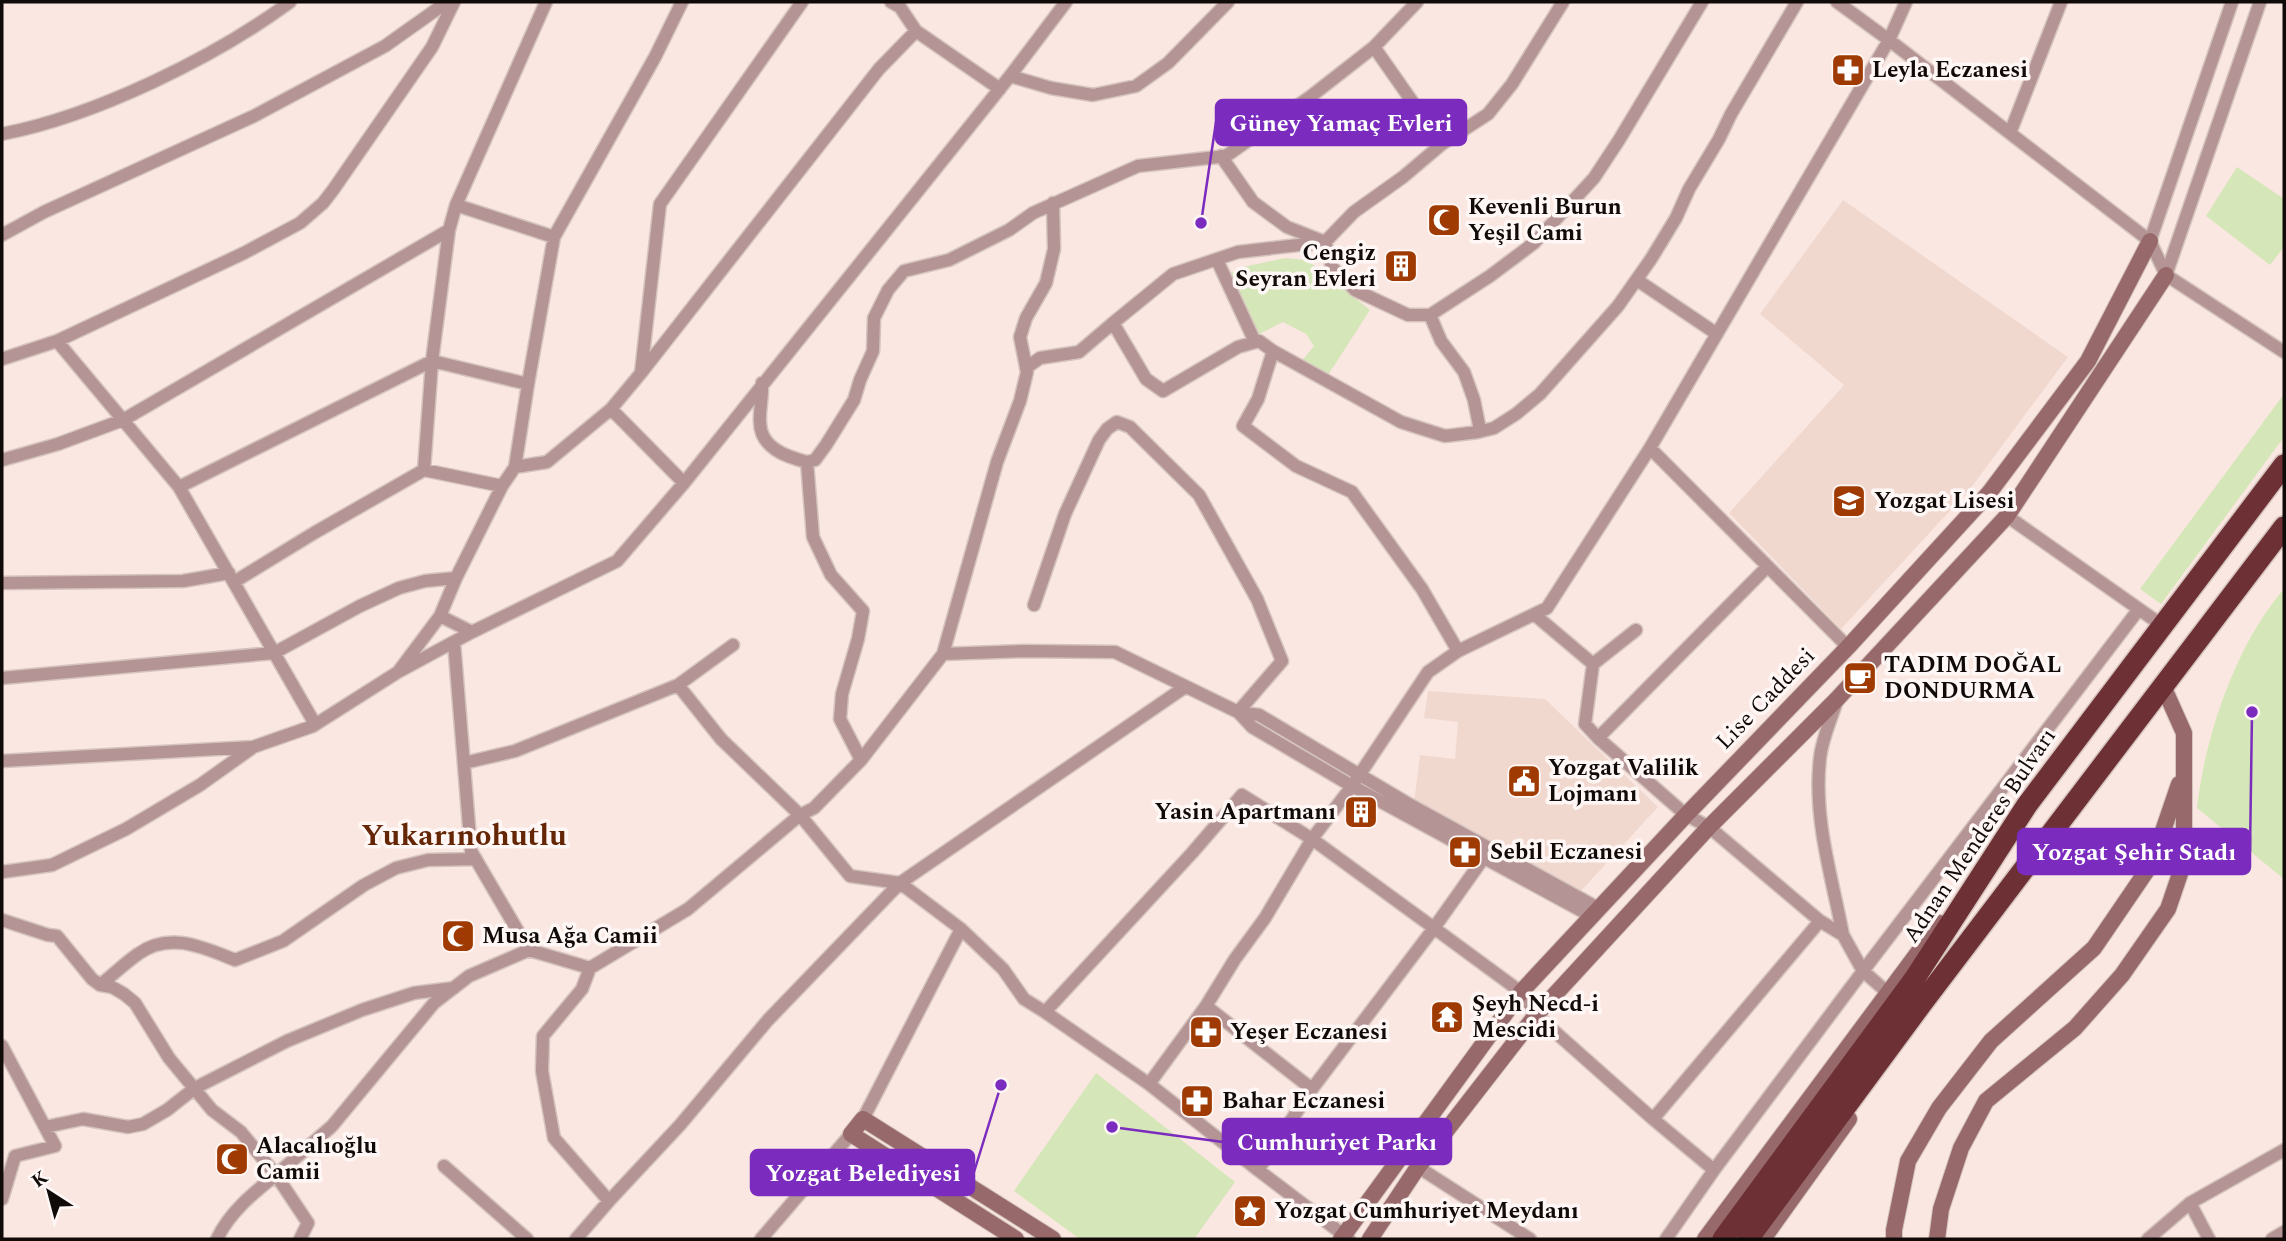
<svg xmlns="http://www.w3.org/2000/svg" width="2286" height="1241" font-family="Spectral,serif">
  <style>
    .built { fill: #f1d8cf }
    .green { fill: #d5e6b8 }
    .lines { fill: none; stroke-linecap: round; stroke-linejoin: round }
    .street-casing { stroke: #d5c4be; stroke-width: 15 }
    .secondary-casing { stroke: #d5c4be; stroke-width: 18 }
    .highway-casing { stroke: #d5c4be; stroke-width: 24 }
    .street { stroke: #b49494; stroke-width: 12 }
    .secondary { stroke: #97696a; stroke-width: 16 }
    .highway { stroke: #6d3034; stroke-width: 21 }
    .labels { text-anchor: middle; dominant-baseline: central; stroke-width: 7; stroke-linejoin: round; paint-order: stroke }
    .poi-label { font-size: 23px; font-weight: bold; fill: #100b09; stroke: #fff7f5; text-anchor: start }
    .street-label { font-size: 23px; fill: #100b09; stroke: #fff7f5 }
    .district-label { font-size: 30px; font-weight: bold; fill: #652606; stroke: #fff7f5 }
    .leader { fill: none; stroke: #7b2cbf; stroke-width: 2.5 }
    .callout-dot { fill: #7b2cbf; stroke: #fff7f5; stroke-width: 2.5 }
    .callout { fill: #7b2cbf; stroke: #7b2cbf; stroke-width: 2.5 }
    .callout-label { font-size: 24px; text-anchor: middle; font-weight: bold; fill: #fff }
  </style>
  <rect width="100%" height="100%" fill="#fae7e1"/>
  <!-- built -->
  <path class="built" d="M1843 200 2068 357 1970 489 1841 629 1729 513 1844 385 1760 314Z
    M1428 691 1545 699 1658 807 1580 892 1414 803 1420 755 1455 759 1458 722 1424 718Z"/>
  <!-- green -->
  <path class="green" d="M2237 167 2284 199V247L2270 265 2206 216Z
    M1285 258 1307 260 1370 310 1328 375 1301 362 1314 346 1306 334 1283 322 1257 335 1228 274 1243 267Z
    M2284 394V437L2161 604 2140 589Z
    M2284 589V879L2197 808C2205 736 2236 644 2284 589Z
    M1096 1073 1235 1182 1194 1239H1080L1014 1191Z"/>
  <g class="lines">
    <!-- street casing -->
    <g class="street-casing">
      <path id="street" d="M891 2 900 7 916 31
        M1066 2 1010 76 1051 88 1093 95 1136 86 1168 63 1228 2
        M1702 2 1619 140 1594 178 1534 243 1490 276 1430 315 1441 341 1464 372 1474 400 1479 425 1478 432 1494 428 1516 414 1540 394 1618 306 1651 259 1676 218 1689 189 1719 139 1731 114 1797 2
        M1837 2 1889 40 1906 2
        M1374 47 1442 144
        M2010 133 2061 2
        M2 134C95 116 214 58 290 2
        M1221 156 1253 202 1287 227 1325 242
        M456 205 546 2
        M449 230 456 205 554 237
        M2 235 44 212 254 116 385 46 447 2
        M2150 241 2232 2
        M1217 260 1255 342
        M2166 275 2260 2
        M1637 280 1717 334
        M1430 315H1408L1355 290 1332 267 1325 242 1354 212 1403 177 1442 144 1488 114 1512 84 1563 2
        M1113 323 1173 274 1238 252 1325 242
        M57 341 179 487 315 724
        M1273 351 1401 422 1445 436 1478 432
        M2 359 57 341 244 253 300 223 323 203 333 190 432 47 454 2
        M1026 368 1040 358 1079 352 1113 323 1146 379 1163 391 1238 347 1259 341 1273 351 1258 399 1243 426 1296 466 1352 492 1422 589 1458 651 1428 672 1352 786 1312 839 1242 795 1192 853 1045 1012 1024 999 1003 969 961 929 900 883 1185 687
        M641 373 879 69 916 31 1000 89
        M762 383C763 398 759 409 760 422 760 448 787 457 807 462L813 537 831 575 863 611 858 639 842 694 840 719 861 760
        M528 384 554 237 655 57 682 2
        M611 409 684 483
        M1650 448 1889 40 2150 241 2166 275 2284 352
        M2 460 58 444 123 420 449 230 432 361 179 487
        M807 462 815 460 826 445 854 400 860 380 873 351 874 318 888 290 904 271 949 260 1009 230 1033 213 1138 166 1226 156 1310 97 1374 47 1417 2
        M424 470 502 486
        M2007 516 2163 626
        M1767 567 1598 738 1686 815 1709 827 1820 921
        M234 582 314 533 424 470 432 361 528 384 515 467
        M2 583 183 581 229 573
        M1535 615 1593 664 1585 724 1598 738
        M440 616 472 632 617 561 684 483 1010 76
        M454 642 471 851 529 950 590 968
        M1458 651 1547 608 1650 448 1848 647
        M943 654 1024 651 1115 652 1238 712 1282 661 1257 599 1199 495 1130 427 1117 422 1107 429 1099 440 1065 514 1034 605
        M1593 664 1636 630
        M398 672 440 616 456 578 502 486 515 467 547 462 611 409 641 373 660 204 802 2
        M2 678 274 653 360 606 399 588 425 581 456 578
        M678 685 733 645
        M1238 712 1259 715 1407 803 1598 908
        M1238 712 1252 727 1352 786 1591 916
        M2 761 253 747 313 726 398 672 472 632
        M464 763 515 751 678 685 721 739 800 815 814 808 861 760 943 654 997 462 1020 401 1027 372 1020 337 1026 318 1046 283 1054 249 1053 203
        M800 815 850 876 900 883 768 1020 680 1125 609 1201 554 1138 542 1071 543 1036 582 989 590 968 688 909Z
        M2 872 52 865 126 829 200 785 252 748
        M2 920 48 935 57 936 92 979 100 985 112 987 124 994 135 1003 169 1058 212 1110 241 1132 276 1175 332 1126 434 1003 469 976 529 950
        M1843 935 1863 971 2139 609
        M100 985C113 975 125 963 138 954 169 931 203 947 235 960L283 941 364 885 396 868 428 860 476 859
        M1206 1006 1235 959 1265 918 1312 839 1434 928 1490 849
        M1045 1012 1149 1084 1206 1006 1312 1089
        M2 1046 55 1146 15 1156 2 1199
        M1149 1084 1258 1170 1312 1089 1434 928 1521 992 1536 1015 1653 1119
        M863 1119 961 929
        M45 1127 83 1119 128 1127 143 1124 167 1110 195 1088 287 1041 362 1010 414 993 454 988
        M444 1166 527 1239
        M1418 1167 1530 1239
        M1258 1170 1349 1239
        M1714 1170 1863 971 1888 993
        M2190 1203 2209 1239
        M217 1239C229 1213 253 1193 276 1175L308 1223 300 1239
        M576 1239 609 1201
        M761 1239 851 1134
        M1666 1239 1714 1170 1653 1119 1820 921 1843 935C1832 877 1813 818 1820 758 1822 739 1831 719 1837 701
        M2148 1239 2190 1203 2284 1150
        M2272 1239 2284 1232"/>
    </g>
    <!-- secondary casing -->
    <g class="secondary-casing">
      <path id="secondary" d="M1016 1239 851 1134 863 1119 1053 1239
        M1341 1239 1521 992 1686 815 1848 647 1989 493 2088 361 2150 241
        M1370 1239 1418 1167 1536 1015 1709 827 1837 699 2007 516 2166 275
        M1705 1239 1940 923
        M1763 1239 1849 1119
        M1894 1239V1230L1908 1161 1939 1108 1991 1041 2094 948 2152 863 2179 784
        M1937 1239 1941 1209 1961 1148 1986 1101 2075 1028 2122 975 2168 909 2184 862V733L2163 686"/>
    </g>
    <!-- highway casing -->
    <g class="highway-casing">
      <path id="highway" d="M1723 1239 1915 978 2027 805 2284 465
        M1748 1239 1923 1002 2284 527"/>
    </g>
    <!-- street -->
    <use href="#street" class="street"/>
    <!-- secondary -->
    <use href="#secondary" class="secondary"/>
    <!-- highway -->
    <use href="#highway" class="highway"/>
  </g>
  <!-- icons -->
  <defs>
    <g id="pharmacy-square" transform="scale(1.75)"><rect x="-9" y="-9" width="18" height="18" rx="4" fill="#9f3b02" stroke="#fff7f5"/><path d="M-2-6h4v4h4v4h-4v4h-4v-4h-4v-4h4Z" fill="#fff"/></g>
    <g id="mosque-square" transform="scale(1.75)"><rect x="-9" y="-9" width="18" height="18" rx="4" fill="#9f3b02" stroke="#fff7f5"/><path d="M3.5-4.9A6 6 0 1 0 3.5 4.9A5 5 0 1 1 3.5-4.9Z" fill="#fff"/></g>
    <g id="building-square" transform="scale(1.75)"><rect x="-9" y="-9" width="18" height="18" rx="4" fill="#9f3b02" stroke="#fff7f5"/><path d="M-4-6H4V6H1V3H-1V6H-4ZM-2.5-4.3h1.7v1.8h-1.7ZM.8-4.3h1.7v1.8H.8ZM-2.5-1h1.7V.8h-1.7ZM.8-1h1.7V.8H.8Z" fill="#fff"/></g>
    <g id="school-square" transform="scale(1.75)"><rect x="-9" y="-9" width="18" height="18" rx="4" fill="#9f3b02" stroke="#fff7f5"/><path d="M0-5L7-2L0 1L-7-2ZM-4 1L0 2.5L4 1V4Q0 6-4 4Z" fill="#fff"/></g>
    <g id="cafe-square" transform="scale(1.75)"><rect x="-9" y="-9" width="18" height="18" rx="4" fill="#9f3b02" stroke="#fff7f5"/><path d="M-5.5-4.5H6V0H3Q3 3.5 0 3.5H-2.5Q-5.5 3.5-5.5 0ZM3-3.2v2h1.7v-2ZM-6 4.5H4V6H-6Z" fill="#fff"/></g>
    <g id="civic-square" transform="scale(1.75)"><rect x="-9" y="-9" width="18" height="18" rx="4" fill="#9f3b02" stroke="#fff7f5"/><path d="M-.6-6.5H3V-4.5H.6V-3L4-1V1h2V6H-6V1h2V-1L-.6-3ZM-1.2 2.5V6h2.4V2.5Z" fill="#fff"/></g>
    <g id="temple-square" transform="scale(1.75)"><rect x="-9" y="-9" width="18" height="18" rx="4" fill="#9f3b02" stroke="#fff7f5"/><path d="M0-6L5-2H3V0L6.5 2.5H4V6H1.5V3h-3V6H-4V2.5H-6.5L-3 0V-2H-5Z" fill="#fff"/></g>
    <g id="sight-square" transform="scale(1.75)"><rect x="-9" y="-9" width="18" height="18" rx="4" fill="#9f3b02" stroke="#fff7f5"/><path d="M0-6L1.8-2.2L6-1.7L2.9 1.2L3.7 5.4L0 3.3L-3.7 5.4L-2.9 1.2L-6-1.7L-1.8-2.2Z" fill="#fff"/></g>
  </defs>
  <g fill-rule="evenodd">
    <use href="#pharmacy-square" x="1848" y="70"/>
    <use href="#mosque-square" x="1444" y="220"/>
    <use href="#building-square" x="1401" y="266"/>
    <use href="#school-square" x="1849" y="501"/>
    <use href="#cafe-square" x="1860" y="678"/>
    <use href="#civic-square" x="1524" y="781"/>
    <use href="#building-square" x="1361" y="812"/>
    <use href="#pharmacy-square" x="1465" y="852"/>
    <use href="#mosque-square" x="458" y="936"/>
    <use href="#temple-square" x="1447" y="1017"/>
    <use href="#pharmacy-square" x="1206" y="1032"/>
    <use href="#pharmacy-square" x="1197" y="1101"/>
    <use href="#mosque-square" x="232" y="1159"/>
    <use href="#sight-square" x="1250" y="1211"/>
  </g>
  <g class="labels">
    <!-- poi labels -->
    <g class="poi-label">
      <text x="1872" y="70">Leyla Eczanesi</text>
      <text x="1468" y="207">Kevenli Burun<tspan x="1468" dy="26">Yeşil Cami</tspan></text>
      <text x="1376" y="253" text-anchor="end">Cengiz<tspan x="1376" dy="26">Seyran Evleri</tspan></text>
      <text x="1874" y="501">Yozgat Lisesi</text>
      <text x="1884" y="665">TADIM DOĞAL<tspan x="1884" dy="26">DONDURMA</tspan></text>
      <text x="1548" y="768">Yozgat Valilik<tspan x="1548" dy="26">Lojmanı</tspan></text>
      <text x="1336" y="812" text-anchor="end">Yasin Apartmanı</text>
      <text x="1490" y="852">Sebil Eczanesi</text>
      <text x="482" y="936">Musa Ağa Camii</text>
      <text x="1472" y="1004">Şeyh Necd-i<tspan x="1472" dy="26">Mescidi</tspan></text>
      <text x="1230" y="1032">Yeşer Eczanesi</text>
      <text x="1222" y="1101">Bahar Eczanesi</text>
      <text x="256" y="1146">Alacalıoğlu<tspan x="256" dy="26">Camii</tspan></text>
      <text x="1274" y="1211">Yozgat Cumhuriyet Meydanı</text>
    </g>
    <!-- street labels -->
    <g class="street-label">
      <text transform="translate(1766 699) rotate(-46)">Lise Caddesi</text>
      <text transform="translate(1980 836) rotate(-56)">Adnan Menderes Bulvarı</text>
    </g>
    <!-- district labels -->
    <g class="district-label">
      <text x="464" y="836">Yukarınohutlu</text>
    </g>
  </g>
  <!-- callouts -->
  <path class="leader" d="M1201 223L1216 122M2252 712L2250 852M1112 1127L1223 1142M1001 1085L974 1172"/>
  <g class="callout-dot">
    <circle cx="1201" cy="223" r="7"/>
    <circle cx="2252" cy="712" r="7"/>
    <circle cx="1112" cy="1127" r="7"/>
    <circle cx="1001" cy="1085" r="7"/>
  </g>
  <g class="callout">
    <rect x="1216" y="100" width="250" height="45" rx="7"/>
    <rect x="2018" y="829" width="232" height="45" rx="7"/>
    <rect x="1223" y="1119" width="228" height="45" rx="7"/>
    <rect x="751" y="1150" width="223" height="45" rx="7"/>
  </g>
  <g class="callout-label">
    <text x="1341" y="131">Güney Yamaç Evleri</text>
    <text x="2134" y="860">Yozgat Şehir Stadı</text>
    <text x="1337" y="1150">Cumhuriyet Parkı</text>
    <text x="863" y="1181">Yozgat Belediyesi</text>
  </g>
  <!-- border -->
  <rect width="2286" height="1241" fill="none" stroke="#100b09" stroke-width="7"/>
  <!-- north arrow -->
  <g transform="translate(49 1192) rotate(324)" stroke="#fff7f5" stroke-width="5" paint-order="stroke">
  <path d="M0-5L12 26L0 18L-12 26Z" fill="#100b09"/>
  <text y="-10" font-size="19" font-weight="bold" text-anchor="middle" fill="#100b09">K</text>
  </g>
</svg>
